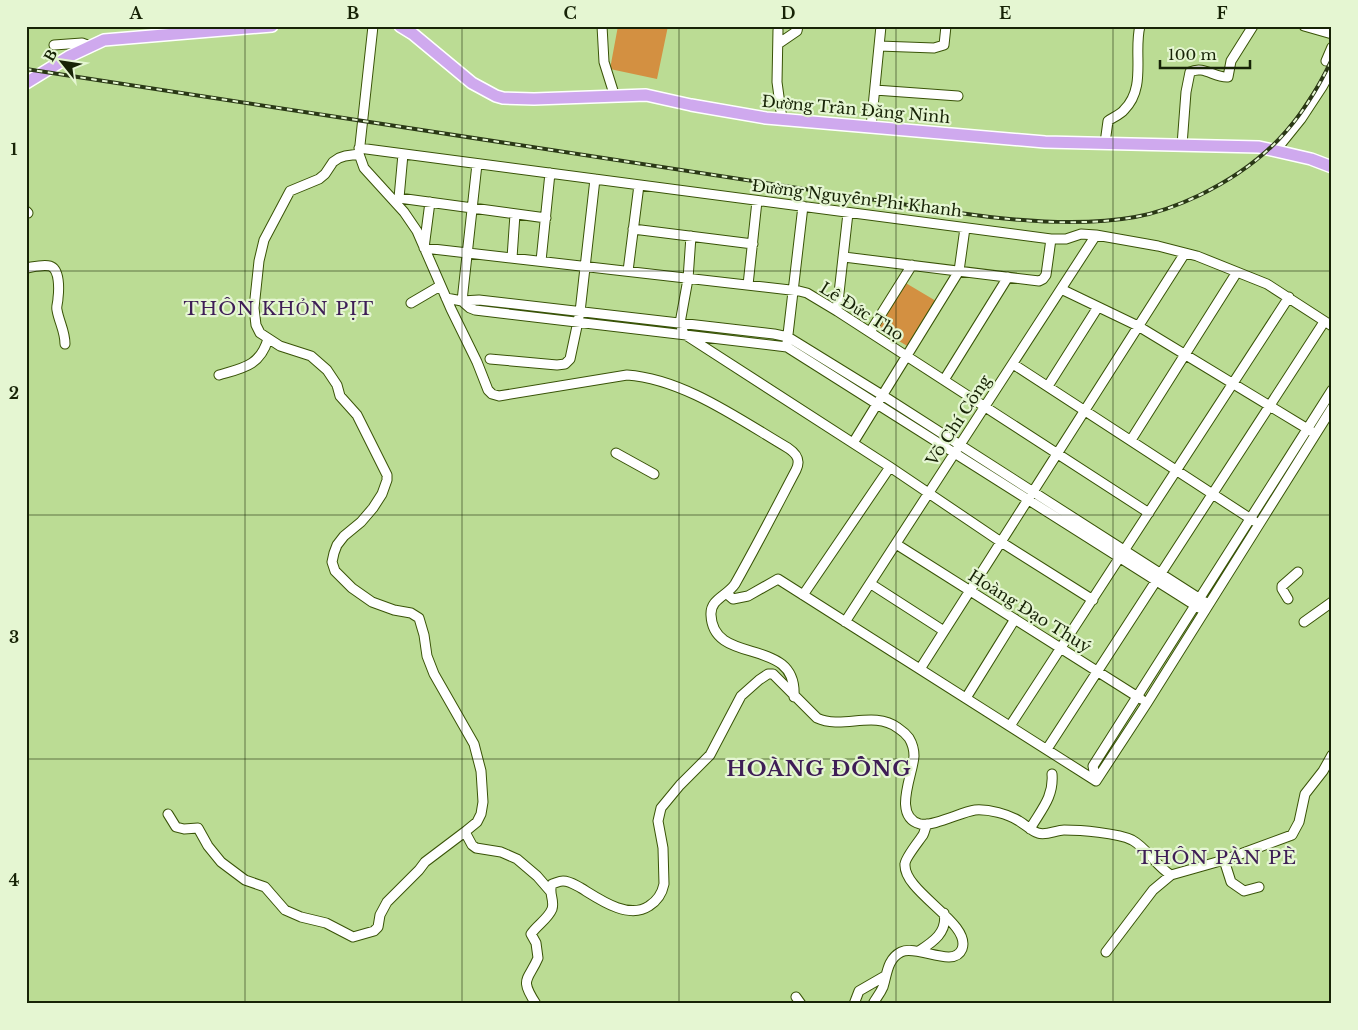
<svg xmlns="http://www.w3.org/2000/svg" width="1358" height="1030" font-family="'Libre Baskerville',serif">
  <style>
    .green { fill: #d39041 }
    .lines { fill: none; stroke-linecap: round; stroke-linejoin: round }
    .minor-casing { stroke: #395307; stroke-width: 11 }
    .major-casing { stroke: #fff; stroke-width: 14 }
    .minor { stroke: #fff; stroke-width: 9 }
    .major { stroke: #cfa9ee; stroke-width: 11 }
    .rail-casing { stroke: #2a3816; stroke-width: 4 }
    .rail { stroke: #e5f6d2; stroke-width: 2; stroke-dasharray: 5.5; stroke-linecap: butt }
    .grid { fill: none; stroke: #172306; stroke-width: 1; stroke-opacity: 0.55 }
    .labels { text-anchor: middle; dominant-baseline: central; stroke-width: 4.5; stroke-linejoin: round; paint-order: stroke }
    .street-label { font-size: 16px; fill: #172306; stroke: #e5f6d2 }
    .quarter-label { font-size: 19px; letter-spacing: 1px; fill: #3e1e56; stroke: #e5f6d2 }
    .district-label { font-size: 21px; font-weight: bold; letter-spacing: 1px; fill: #3e1e56; stroke: #e5f6d2 }
    .neatline { fill: none; stroke: #172306; stroke-width: 2 }
    .grid-label { font-size: 16px; text-anchor: middle; font-weight: bold; fill: #172306 }
  </style>
  <rect width="100%" height="100%" fill="#bbdc94"/>
  <!-- green -->
  <path class="green" d="M618 26H668L657 79 610 69Z
    M904 282 936 301 909 347 877 328Z"/>
  <g class="lines">
    <!-- minor casing -->
    <g class="minor-casing">
      <path id="minor" d="M373 26 359 154 364 168 404 212 417 231 451 309 477 362 488 390 492 394 499 396 627 375C684 379 740 420 788 448 797 454 801 460 796 470 776 508 756 547 735 584 727 596 710 599 711 615 713 667 798 635 794 697
        M602 26 604 62 615 97
        M1304 26 1332 34
        M778 30 777 82 782 119
        M778 44 797 31 798 26
        M54 45 82 43 90 46
        M879 46 934 48 944 45 946 26
        M1326 61 1332 47
        M875 90 958 96
        M871 127 881 26
        M1105 143 1108 121C1113 117 1120 115 1124 110 1147 87 1133 53 1140 26
        M1182 145 1186 92 1190 72C1204 65 1214 78 1228 77L1231 61 1253 26
        M359 148 1051 239H1066L1081 234 1096 235 1158 246 1197 256 1267 284 1332 326
        M1276 150 1301 119 1322 87 1332 69
        M403 154 399 198 546 218
        M430 202 424 248 799 291 807 293 837 311 1149 513
        M26 211 28 213
        M633 229 753 244
        M691 236 688 279 680 323 684 334 890 467 1001 542 1093 600
        M844 257 1039 281 1043 279 1046 275 1051 239
        M512 258 515 214
        M541 261 550 173
        M26 268C33 267 43 264 50 266 60 269 59 290 58 298 58 303 56 306 57 310 59 322 65 331 65 344
        M628 271 639 185
        M748 285 757 201
        M1061 289 1138 326 1311 431
        M446 298 462 301 479 300 774 334 788 337 882 395 1208 604
        M462 301 470 308 475 310 787 347 1204 611
        M462 301 477 164
        M411 303 440 286
        M837 311 848 213
        M870 332 912 265
        M787 343 803 206
        M490 359 557 365 565 364 570 359 580 312 595 179
        M1013 364 1254 521
        M219 375C243 368 260 366 268 339
        M944 380 1008 277
        M1048 386 1098 307
        M1131 440 1237 272
        M853 443 959 271 965 228
        M616 453 654 474
        M896 544 1141 699
        M871 584 944 631
        M726 593 733 599 748 596 778 579 1096 781
        M803 595 890 467
        M1288 599 1282 589V586L1298 572
        M845 622 1096 235
        M1304 622 1332 602
        M920 669 1185 253
        M966 698 1015 619
        M1010 726 1289 297
        M1047 749 1324 322
        M1096 781 1093 766 1332 390
        M1096 781 1147 703 1332 408
        M168 814 176 827 184 829 198 828 208 846 221 862 245 880 265 887 285 910 301 917 326 923 353 937 374 931 378 927 380 915 387 902 419 870 425 862 466 831 477 822 481 814 483 802 481 771 474 744 434 674 427 656 424 635 419 618 411 613 394 610 372 602 352 588 335 571 332 562 334 553 337 545 344 536 361 522 373 508 382 494 387 480V475L357 415 340 396 337 385 327 370 311 356 280 346 260 333 256 325 254 308 259 261 264 240 290 191 319 179 325 174 333 162 339 158 345 156 359 154
        M1030 829C1041 810 1054 797 1052 774
        M465 832 472 845 476 848 501 852 517 859 537 876 550 891
        M1224 860 1231 882 1244 891 1259 887
        M919 951C933 942 948 932 944 913
        M1106 952 1153 890 1171 875 1224 860 1292 835 1299 822 1305 794 1323 771 1332 755
        M796 997 801 1004
        M536 1004C519 978 528 981 538 958L536 943 531 934C537 925 548 919 552 909 555 900 548 893 552 884 556 883 559 881 563 881 570 881 575 885 581 888 599 899 628 920 649 906 657 901 662 894 664 884L663 848 658 821 661 808 680 785 710 755 741 696 759 680 768 674H773L817 718C843 730 873 710 898 728 901 730 906 734 909 738 912 743 914 749 914 756 913 775 892 816 920 824 933 827 961 812 975 810 989 809 1008 814 1019 821 1026 825 1031 831 1038 833 1046 836 1056 830 1064 830 1080 830 1118 833 1132 840 1147 848 1156 866 1171 875
        M854 1004 859 991 885 976
        M873 1004C876 998 880 994 883 987 887 975 887 959 901 952 917 944 954 969 962 949 972 923 903 892 905 864 905 858 919 841 923 835 925 831 925 828 927 824"/>
    </g>
    <!-- major casing -->
    <g class="major-casing">
      <path id="major" d="M400 26 413 34 472 83 496 96 503 98 534 99 646 95 691 105 766 118 1045 142 1259 147 1311 159 1332 167
        M26 83 70 56 104 40 272 26"/>
    </g>
    <!-- minor -->
    <use href="#minor" class="minor"/>
    <!-- major -->
    <use href="#major" class="major"/>
    <!-- rail casing -->
    <g class="rail-casing">
      <path id="rail" d="M26 69 960 213C1015 221 1080 227 1135 217 1158 213 1179 205 1200 195 1264 164 1302 123 1332 59"/>
    </g>
    <!-- rail -->
    <use href="#rail" class="rail"/>
  </g>
  <!-- grid -->
  <path class="grid" d="M245 26V1004M462 26V1004M679 26V1004M896 26V1004M1113 26V1004M26 271H1332M26 515H1332M26 759H1332"/>
  <g class="labels">
    <!-- street labels -->
    <g class="street-label">
      <text transform="translate(856 109) rotate(5)">Đường Trần Đăng Ninh</text>
      <text transform="translate(857 198) rotate(7)">Đường Nguyễn Phi Khanh</text>
      <text transform="translate(862 311) rotate(32)">Lê Đức Thọ</text>
      <text transform="translate(958 420) rotate(-57)">Võ Chí Công</text>
      <text transform="translate(1030 611) rotate(32)">Hoàng Đạo Thuý</text>
    </g>
    <!-- quarter labels -->
    <g class="quarter-label">
      <text x="279" y="308">THÔN KHỎN PỊT</text>
      <text x="1217" y="857">THÔN PÀN PÈ</text>
    </g>
    <!-- district labels -->
    <g class="district-label">
      <text x="819" y="769">HOÀNG ĐỒNG</text>
    </g>
  </g>
  <!-- border -->
  <rect width="1358" height="1030" fill="none" stroke="#e5f6d2" stroke-width="55"/>
  <!-- north arrow -->
  <g transform="translate(62 62) rotate(300)" stroke="#e5f6d2" stroke-width="4" paint-order="stroke">
  <path d="M0-4L9 19L0 12L-9 19Z" fill="#172306"/>
  <text y="-8" font-size="14" font-weight="bold" text-anchor="middle" fill="#172306">B</text>
  </g>
  <!-- scale -->
  <path d="M1160 60v8h90v-8" fill="none" stroke="#172306" stroke-width="2.5"/>
  <text x="1168" y="60" font-size="15" fill="#172306" stroke="#e5f6d2" stroke-width="4" paint-order="stroke">100 m</text>
  <rect x="28" y="28" width="1302" height="974" class="neatline"/>
  <g class="grid-label">
    <text x="136" y="19">A</text>
    <text x="353" y="19">B</text>
    <text x="570" y="19">C</text>
    <text x="788" y="19">D</text>
    <text x="1005" y="19">E</text>
    <text x="1222" y="19">F</text>
    <text x="14" y="155">1</text>
    <text x="14" y="399">2</text>
    <text x="14" y="643">3</text>
    <text x="14" y="886">4</text>
  </g>
</svg>
